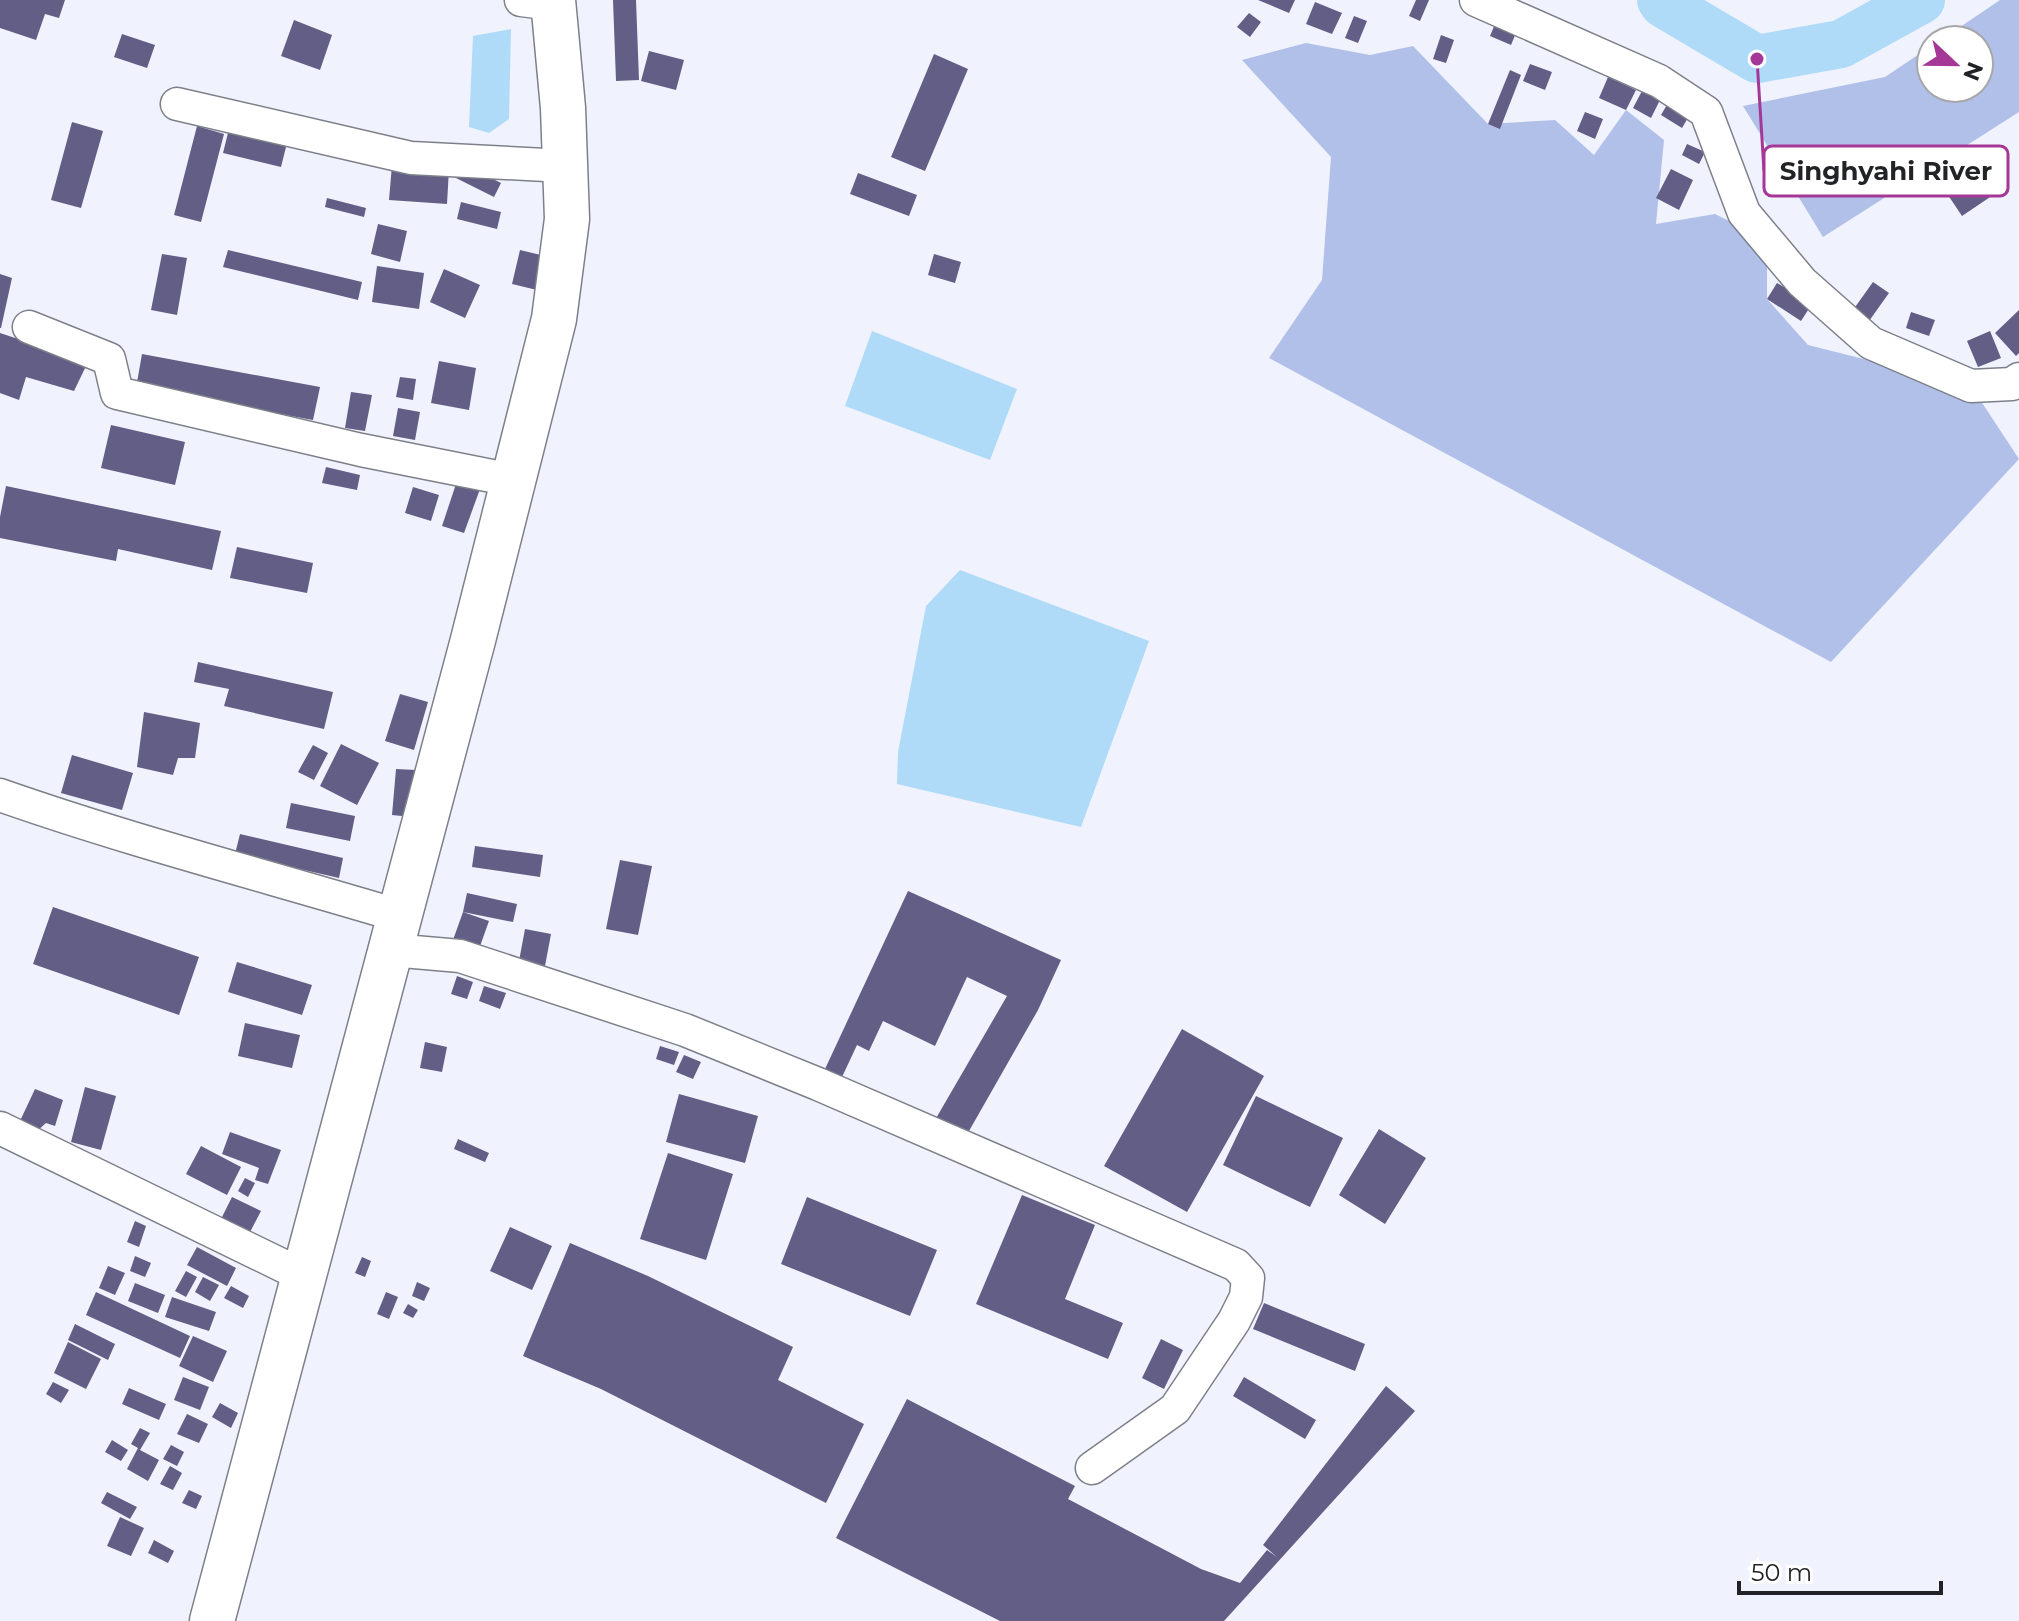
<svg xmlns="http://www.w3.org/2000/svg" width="2019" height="1621" font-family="Montserrat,sans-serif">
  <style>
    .forest { fill: #b0c0e9 }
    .water { fill: #afdaf8 }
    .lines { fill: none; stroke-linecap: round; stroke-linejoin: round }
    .river { stroke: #afdaf8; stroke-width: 48 }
    .building { fill: #625e85 }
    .minor-casing { stroke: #7d8089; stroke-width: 35 }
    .primary-casing { stroke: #7d8089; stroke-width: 47 }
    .minor { stroke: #fff; stroke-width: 32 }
    .primary { stroke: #fff; stroke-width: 44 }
    .leader { fill: none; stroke: #a53796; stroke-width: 3 }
    .callout-dot { fill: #a53796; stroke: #fff; stroke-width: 3 }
    .callout { fill: #fff; stroke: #a53796; stroke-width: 3 }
    .callout-label { font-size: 26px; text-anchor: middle; font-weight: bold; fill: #222326 }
  </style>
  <rect width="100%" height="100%" fill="#f0f3fd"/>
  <!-- forest -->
  <path class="forest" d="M2000 0H2019V112L1823 237 1743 106 1885 77 1931 46V88H1979V40H1941Z
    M1306 43 1370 55 1413 46 1488 124 1555 120 1594 155 1626 110 1664 140 1656 224 1715 214 1767 240V299L1808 345 1971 386 2019 459 1831 662 1269 358 1322 280 1331 157 1242 60Z"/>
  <!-- water -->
  <path class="water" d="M511 29 509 119 489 133 469 127 473 36Z
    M872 331 1017 389 990 460 845 406Z
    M960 570 1149 641 1081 827 897 784 898 752 926 606Z"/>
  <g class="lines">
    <!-- river -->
    <path class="river" d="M1661 0 1664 4 1757 59 1841 44 1921 0"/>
  </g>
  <!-- building -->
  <path class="building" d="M0 0H65L59 18 45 14 36 40 0 28Z
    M613 0H636L639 80 616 81Z
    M1258 0H1295L1289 13Z
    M1416 0H1429L1420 21 1409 16Z
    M1315 2 1342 13 1332 34 1306 24Z
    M1249 13 1261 22 1250 37 1237 27Z
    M1354 16 1367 21 1358 43 1345 38Z
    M294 20 332 35 320 70 281 56Z
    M1495 24 1516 33 1511 45 1490 36Z
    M122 34 155 45 147 68 114 57Z
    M1441 35 1454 40 1446 63 1433 59Z
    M649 51 684 60 676 90 641 81Z
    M934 54 968 69 925 171 891 157Z
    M1530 64 1552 72 1545 90 1523 81Z
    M1510 70 1521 75 1500 129 1488 124Z
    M1608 77 1636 90 1626 110 1599 98Z
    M1642 91 1660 100 1651 118 1633 108Z
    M1668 103 1689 116 1682 128 1661 115Z
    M1585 112 1603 119 1595 139 1577 131Z
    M72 122 103 131 81 208 51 200Z
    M230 125 288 139 281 167 223 153Z
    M197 126 224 134 201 222 174 215Z
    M1687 144 1705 152 1699 164 1682 155Z
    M457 161 501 183 494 197 450 175Z
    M392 165 449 169 447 204 389 200Z
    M1988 168 2002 189 1962 216 1948 195Z
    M1671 169 1693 180 1679 210 1656 198Z
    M858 173 917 195 909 216 850 194Z
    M327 198 366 208 364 217 325 207Z
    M461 202 501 212 497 229 457 219Z
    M378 224 407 231 400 262 371 254Z
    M228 250 362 282 358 300 223 267Z
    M520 250 545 256 537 290 512 284Z
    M162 254 187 258 177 315 151 310Z
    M934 254 961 262 955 283 928 275Z
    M377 266 424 273 419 309 372 302Z
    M444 269 480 285 465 318 430 302Z
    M0 274 12 278 1 328H0Z
    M1873 282 1889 293 1869 321 1853 310Z
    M1777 283 1812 304 1801 321 1767 299Z
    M2019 310V353L2016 356 1995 333Z
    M1911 312 1935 320 1929 336 1906 328Z
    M1990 331 2001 358 1978 367 1967 341Z
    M0 333 88 362 74 391 26 377 19 400 0 393Z
    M142 354 320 387 313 420 136 388Z
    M439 361 476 368 469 410 431 403Z
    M400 377 416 379 413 400 396 397Z
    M351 392 372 395 365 431 345 428Z
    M398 408 420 412 415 440 393 436Z
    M111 425 185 442 175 485 101 468Z
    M326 467 360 475 357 490 322 483Z
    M457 481 480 489 464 533 442 526Z
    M6 486 221 531 212 570 118 549 116 561 0 538V517Z
    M413 487 439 495 431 521 405 513Z
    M237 547 313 563 307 593 230 578Z
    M198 662 333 692 324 729 224 706 229 689 194 682Z
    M400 694 428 702 414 750 385 741Z
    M144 712 200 723 195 758H178L173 775 137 767Z
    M341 744 379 763 357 805 320 786Z
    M313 745 328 753 314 780 298 772Z
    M72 755 133 773 122 810 61 793Z
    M396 769 416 770 412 817 392 815Z
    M291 803 355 816 350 841 286 828Z
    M240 834 343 858 339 878 235 854Z
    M475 846 543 855 540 877 472 867Z
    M620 860 652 866 638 935 606 929Z
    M908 891 1061 960 1038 1010 965 1138 935 1120 1007 996 967 977 935 1046 883 1021 869 1051 857 1045 835 1092 818 1084Z
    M467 893 517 904 513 922 463 912Z
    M53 907 199 957 179 1015 33 964Z
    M463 912 489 921 479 949 453 940Z
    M525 929 551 934 545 966 519 961Z
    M237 962 312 985 302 1015 228 992Z
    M457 976 473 982 467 999 451 994Z
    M484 986 506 993 500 1009 479 1001Z
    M245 1023 300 1035 292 1068 238 1056Z
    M1182 1029 1264 1076 1187 1212 1104 1166Z
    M425 1042 447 1047 442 1072 420 1068Z
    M660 1046 679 1052 674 1065 656 1059Z
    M684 1055 701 1062 693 1079 676 1072Z
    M85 1087 116 1096 101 1150 71 1142Z
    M35 1089 63 1100 55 1126 46 1123 36 1132 20 1121Z
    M679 1094 758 1116 745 1163 666 1142Z
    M1256 1096 1343 1138 1310 1207 1223 1165Z
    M1379 1129 1426 1158 1385 1224 1339 1195Z
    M230 1132 281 1150 268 1184 255 1180 259 1168 222 1154Z
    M458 1139 489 1153 485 1162 454 1149Z
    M201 1146 241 1167 227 1195 186 1174Z
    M668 1153 733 1174 706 1260 640 1239Z
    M245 1178 255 1183 248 1197 238 1191Z
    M1022 1195 1095 1225 1065 1299 1123 1323 1108 1359 976 1304Z
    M232 1197 261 1211 249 1234 221 1219Z
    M807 1197 937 1250 910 1316 781 1264Z
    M135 1221 146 1226 139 1247 127 1242Z
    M510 1227 552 1246 532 1290 490 1271Z
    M570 1243 648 1276 793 1347 778 1380 864 1424 826 1503 601 1389 523 1356Z
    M197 1247 236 1268 227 1286 187 1265Z
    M135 1256 151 1263 145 1277 130 1271Z
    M362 1257 371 1261 365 1277 355 1273Z
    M108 1266 125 1273 115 1295 99 1288Z
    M186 1271 197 1277 186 1297 175 1291Z
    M203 1277 219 1285 210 1301 195 1292Z
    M417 1282 430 1288 424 1301 412 1296Z
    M135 1283 165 1295 158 1313 128 1301Z
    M231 1286 249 1296 243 1308 224 1298Z
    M96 1292 190 1336 180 1358 86 1315Z
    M386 1292 398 1297 389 1319 377 1314Z
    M172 1297 216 1312 209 1331 165 1317Z
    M1264 1303 1365 1344 1355 1371 1253 1329Z
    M408 1304 418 1310 413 1318 403 1313Z
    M75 1324 115 1344 108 1360 68 1340Z
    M193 1336 227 1351 213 1382 179 1366Z
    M1161 1339 1183 1350 1164 1389 1142 1378Z
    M68 1342 101 1359 86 1389 54 1373Z
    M183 1377 209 1387 200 1410 174 1400Z
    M1244 1377 1316 1420 1305 1439 1233 1396Z
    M53 1382 69 1390 61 1403 46 1394Z
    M1386 1386 1415 1411 1224 1621H1000L836 1538 907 1399 1075 1486 1068 1499 1201 1569 1240 1583 1267 1550 1277 1557 1263 1545Z
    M129 1388 166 1404 159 1420 122 1404Z
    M220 1403 238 1413 231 1428 212 1417Z
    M187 1414 208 1424 199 1443 177 1434Z
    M140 1428 150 1433 140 1450 159 1460 148 1481 127 1469 138 1448 131 1444Z
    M112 1440 128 1450 121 1461 105 1452Z
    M171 1445 184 1452 177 1466 163 1459Z
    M170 1466 182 1473 173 1490 160 1484Z
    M189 1490 202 1496 196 1509 182 1503Z
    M107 1492 137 1507 130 1519 101 1503Z
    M120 1517 144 1528 131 1556 107 1546Z
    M154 1540 174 1551 168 1563 148 1553Z"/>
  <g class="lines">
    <!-- minor casing -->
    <g class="minor-casing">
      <path id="minor" d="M521 0 553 4
        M1476 0 1659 81 1706 112 1744 213 1802 282 1871 343 1971 386 2012 384 2019 379
        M177 104 411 158 565 166
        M29 327 109 359 117 393 361 450 512 480
        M0 795C131 841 267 876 400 916
        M391 950 460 956 685 1030 818 1084 1236 1265 1248 1278 1246 1297 1234 1321 1175 1409 1092 1468
        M0 1128 304 1276"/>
    </g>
    <!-- primary casing -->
    <g class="primary-casing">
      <path id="primary" d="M212 1621 473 640 554 319 567 219 563 108 553 0"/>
    </g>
    <!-- minor -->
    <use href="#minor" class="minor"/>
    <!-- primary -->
    <use href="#primary" class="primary"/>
  </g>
  <!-- callouts -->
  <path class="leader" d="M1757 59L1764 171"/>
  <circle class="callout-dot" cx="1757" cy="59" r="8"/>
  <rect class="callout" x="1764" y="146" width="244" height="50" rx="8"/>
  <g class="callout-label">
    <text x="1886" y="180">Singhyahi River</text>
  </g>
  <!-- north arrow -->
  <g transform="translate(1955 64) rotate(112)"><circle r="38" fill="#ffffff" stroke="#a7a7a8" stroke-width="2"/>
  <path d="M0-6L14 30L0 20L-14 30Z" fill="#a53796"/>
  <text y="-12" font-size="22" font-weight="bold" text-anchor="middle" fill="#222326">N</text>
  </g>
  <!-- scale -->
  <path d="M1739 1581v12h202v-12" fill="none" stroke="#222326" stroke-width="4"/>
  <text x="1751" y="1581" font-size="24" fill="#222326" stroke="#ffffff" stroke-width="6" paint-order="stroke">50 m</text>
</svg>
